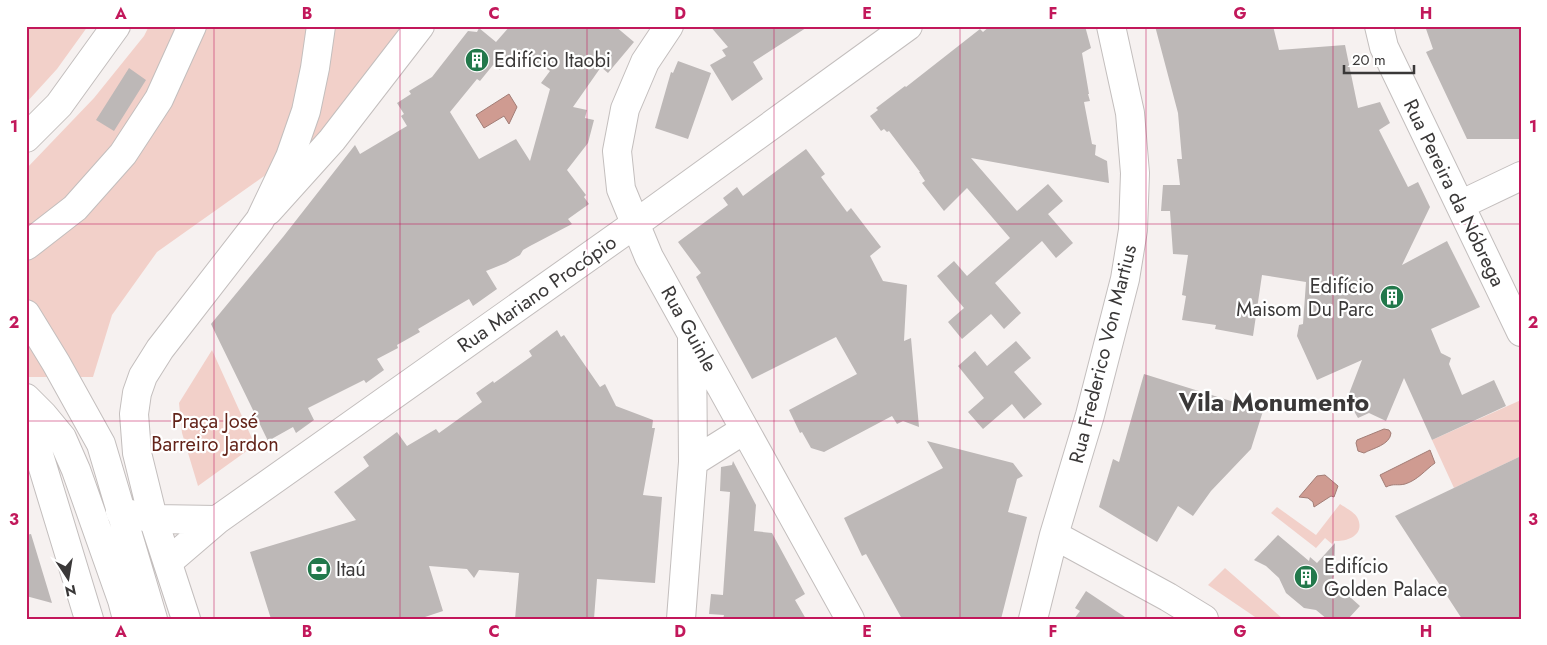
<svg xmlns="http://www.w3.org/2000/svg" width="1547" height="645" font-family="Jost,sans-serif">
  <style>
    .green { fill: #f2d0c9 }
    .water { fill: #cf9b91; stroke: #a27d76 }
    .building { fill: #bdb8b7; fill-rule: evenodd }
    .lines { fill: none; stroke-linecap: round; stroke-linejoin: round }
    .minor-casing { stroke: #c3bebd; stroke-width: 30 }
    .major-casing { stroke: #c3bebd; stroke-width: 30 }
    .minor { stroke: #fff; stroke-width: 28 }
    .major { stroke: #fff; stroke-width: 28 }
    .grid { fill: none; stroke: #c2185b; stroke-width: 1; stroke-opacity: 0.55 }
    .labels { text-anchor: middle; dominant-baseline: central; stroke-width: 4.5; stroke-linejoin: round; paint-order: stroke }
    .poi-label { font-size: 20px; fill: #3a3838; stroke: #fff; text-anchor: start }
    .street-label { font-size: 20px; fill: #3a3838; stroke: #fff }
    .park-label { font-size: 20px; fill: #63241a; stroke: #fff }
    .district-label { font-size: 25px; font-weight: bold; fill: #3a3838; stroke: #fff }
    .neatline { fill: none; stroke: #c2185b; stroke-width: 2 }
    .grid-label { font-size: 16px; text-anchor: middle; font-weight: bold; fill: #c2185b }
  </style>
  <rect width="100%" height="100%" fill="#f6f1f0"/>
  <!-- green -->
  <path class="green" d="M26 26H88L57 69 26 103Z
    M149 26H409L322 135 157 252 112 315 93 377H26V169L94 98 144 36Z
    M212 350 255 445 198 486 182 433 179 403Z
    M1521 400V456L1454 488 1432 440Z
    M1340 504C1346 508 1356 513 1358 519 1365 536 1346 542 1334 541L1332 544 1325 538 1316 548 1271 513 1277 507 1316 535Z
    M1225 568 1283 619H1258L1208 585Z"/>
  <!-- water -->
  <path class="water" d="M509 94 517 107 509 124 504 116 484 128 476 115Z
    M1384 429 1389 430 1391 433C1390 445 1373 448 1364 453L1358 451 1356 443 1357 440Z
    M1430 450 1435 463C1425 470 1418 480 1405 484 1397 486 1394 483 1386 487L1380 475Z
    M1325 475 1338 486 1334 497 1331 496 1314 507 1313 502 1308 498 1299 497 1317 476Z"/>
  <!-- building -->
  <path class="building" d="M510 26H615L634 42 608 73 601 67 573 107 587 110 585 118 594 120 588 143 567 170 586 195 584 197 589 204 568 219 572 224 530 246 523 250 520 255 506 263 486 271 497 289 473 306 469 299 418 329 420 332 397 345 398 348 377 359 384 370 366 383 364 380 308 408 314 420 296 433 293 427 268 441 211 324 283 237 355 145 360 154 407 126 401 116 404 114 397 103 411 94 409 91 432 77 468 31 477 32 479 28 496 42ZM517 50 550 71 541 83 550 89 530 161 516 139 479 159 450 112 477 79 480 81 493 65 500 70Z
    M710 26H809L753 62 763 79 732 101 710 65 726 56 722 50 728 47Z
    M990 26H1085L1091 48 1082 53 1089 94H1088L1090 101 1084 102 1092 144 1096 145 1095 155 1107 161 1109 183 971 158 1017 211 1048 184 1063 201 1048 214 1073 243 1056 258 1042 241 995 283 1021 313 1004 329 991 314 962 339 948 322 964 308 937 276 954 261 967 276 1010 238 967 188 944 211 922 183 925 181 919 172H920L889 131 887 132 884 129 881 131 870 116 878 110 876 108 905 86 906 87 980 29 983 32Z
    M1155 26H1273L1279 50 1345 45 1358 108 1380 102 1390 123 1379 130 1408 187 1418 182 1430 207 1402 265 1447 241 1480 307 1431 329 1441 353 1451 358 1449 364 1462 395 1494 380 1506 406 1432 440 1404 378 1386 421 1369 413 1358 418 1347 399 1362 360 1317 380 1297 336 1299 325 1303 324 1306 282 1262 275 1253 336 1215 329 1216 325 1182 320 1186 296 1182 295 1188 255 1173 254 1170 211H1161L1163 185H1180L1177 159H1182L1178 113Z
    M1425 26H1521V139H1467L1426 52 1433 49Z
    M678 61 711 73 688 139 655 128 671 72 673 73Z
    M129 68 146 80 114 131 96 120Z
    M806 149 825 174 821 177 847 212 851 208 881 247 870 256 883 281 907 285 904 341 911 338 919 427 903 421 897 424 892 416 824 452 811 448 802 432 800 433 789 410 857 374 836 337 752 379 696 277 701 273 678 242 728 205 723 198 737 187 743 196Z
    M557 330 561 337 564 335 600 387 605 384 616 406 653 420 652 428H655L643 495 662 497 655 583 597 579 594 619H515L519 573 479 570 474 578 467 569 429 566 443 611 419 619H271L250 552 356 520 334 492 369 466 363 457 397 432 407 446 436 429 439 433 482 402 476 393 493 381 494 383 532 356 529 351Z
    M1016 341 1031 358 1014 372 1042 404 1024 419 1012 404 983 429 968 412 984 398 958 366 975 351 987 366Z
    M1144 374 1263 411 1251 449 1211 491 1193 516 1178 506 1157 542 1099 507 1113 459 1119 462Z
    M927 441 1013 463 1023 476 1017 479 1008 512 1027 517 1001 619H902L866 554 862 556 844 518 943 468Z
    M1521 456V619H1462L1395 516Z
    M733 461 756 505 754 531 772 533 805 594 795 600 806 619H723L724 615 709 614 711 594 723 595 730 492 720 491 721 467 732 465Z
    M31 534 52 603 26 596V535Z
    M1278 535 1309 561 1310 557 1317 563 1335 543 1334 576 1332 581 1360 606 1348 619H1327L1316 610 1304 608 1286 593 1279 578 1266 566 1254 560Z
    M1086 591 1128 619H1074L1080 611 1075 608Z"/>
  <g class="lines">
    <!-- minor casing -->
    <g class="minor-casing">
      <path id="minor" d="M669 26 645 62 625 109 617 151 621 189 649 257 850 619
        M1379 26 1384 47 1521 332
        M1460 205 1521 176
        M268 211 332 140 420 26
        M693 462 744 430
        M120 512 155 519 217 520
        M1054 535 1168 597 1204 619
        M168 562 217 520 635 224 908 26
        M681 619 693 462 692 338
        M1033 619 1054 535 1090 415 1125 279 1133 230 1135 173 1130 113 1111 26"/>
    </g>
    <!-- major casing -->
    <g class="major-casing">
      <path id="major" d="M26 138 59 105 116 26
        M26 246 75 208 123 154 159 99 192 26
        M26 314 56 363 101 444 153 619
        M26 398 43 415 62 438 76 470 122 600 127 619
        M26 412 89 619
        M186 619 153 518 137 453 134 414 137 393 143 376 160 349 260 220 290 157 306 111 315 68 321 26"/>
    </g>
    <!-- minor -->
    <use href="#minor" class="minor"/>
    <!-- major -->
    <use href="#major" class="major"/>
  </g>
  <!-- grid -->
  <path class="grid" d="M214 26V619M400 26V619M587 26V619M774 26V619M960 26V619M1146 26V619M1333 26V619M26 224H1521M26 421H1521"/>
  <!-- icons -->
  <defs>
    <g id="building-disc" transform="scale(1.25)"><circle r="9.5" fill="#22784b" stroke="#fff"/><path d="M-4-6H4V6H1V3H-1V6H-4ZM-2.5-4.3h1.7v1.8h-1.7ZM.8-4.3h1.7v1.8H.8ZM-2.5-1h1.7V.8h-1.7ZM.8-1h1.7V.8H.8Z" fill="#fff"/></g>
    <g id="bank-disc" transform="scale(1.25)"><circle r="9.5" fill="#22784b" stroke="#fff"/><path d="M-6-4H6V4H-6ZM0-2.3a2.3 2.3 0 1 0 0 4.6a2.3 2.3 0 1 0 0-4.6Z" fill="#fff"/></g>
  </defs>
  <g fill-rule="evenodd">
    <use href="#building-disc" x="477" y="60"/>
    <use href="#building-disc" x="1392" y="297"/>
    <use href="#bank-disc" x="319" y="569"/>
    <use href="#building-disc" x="1306" y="577"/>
  </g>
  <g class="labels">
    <!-- poi labels -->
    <g class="poi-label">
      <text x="494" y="60">Edifício Itaobi</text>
      <text x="1374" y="286" text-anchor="end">Edifício<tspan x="1374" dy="23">Maisom Du Parc</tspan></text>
      <text x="1324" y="566">Edifício<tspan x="1324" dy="23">Golden Palace</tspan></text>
      <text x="336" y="569">Itaú</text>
    </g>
    <!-- street labels -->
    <g class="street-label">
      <text transform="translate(1454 193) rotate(64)">Rua Pereira da Nóbrega</text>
      <text transform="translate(537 294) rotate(-35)">Rua Mariano Procópio</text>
      <text transform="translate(689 329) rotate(61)">Rua Guinle</text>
      <text transform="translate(1103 354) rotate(-76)">Rua Frederico Von Martius</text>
    </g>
    <!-- park labels -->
    <g class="park-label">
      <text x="215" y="421">Praça José<tspan x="215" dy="23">Barreiro Jardon</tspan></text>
    </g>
    <!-- district labels -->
    <g class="district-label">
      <text x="1274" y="402">Vila Monumento</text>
    </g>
  </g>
  <!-- border -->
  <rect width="1547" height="645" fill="none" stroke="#ffffff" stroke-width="55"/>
  <!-- north arrow -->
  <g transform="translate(68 578) rotate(168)" stroke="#ffffff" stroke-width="4" paint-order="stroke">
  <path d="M0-4L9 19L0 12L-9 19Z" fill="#3a3838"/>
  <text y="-8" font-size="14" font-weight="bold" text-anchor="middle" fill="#3a3838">N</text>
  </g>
  <!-- scale -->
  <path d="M1344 65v8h70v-8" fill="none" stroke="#3a3838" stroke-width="2.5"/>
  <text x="1352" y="65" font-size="15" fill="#3a3838" stroke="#ffffff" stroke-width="4" paint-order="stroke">20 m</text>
  <rect x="28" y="28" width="1492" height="590" class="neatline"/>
  <g class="grid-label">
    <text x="121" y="19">A</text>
    <text x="307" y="19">B</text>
    <text x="494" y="19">C</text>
    <text x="680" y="19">D</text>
    <text x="867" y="19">E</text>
    <text x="1053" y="19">F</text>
    <text x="1240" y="19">G</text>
    <text x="1426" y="19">H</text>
    <text x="14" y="132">1</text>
    <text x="1533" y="132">1</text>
    <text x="14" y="328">2</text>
    <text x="1533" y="328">2</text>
    <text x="14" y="525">3</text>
    <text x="1533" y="525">3</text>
    <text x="121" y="637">A</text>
    <text x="307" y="637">B</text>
    <text x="494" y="637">C</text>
    <text x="680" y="637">D</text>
    <text x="867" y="637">E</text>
    <text x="1053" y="637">F</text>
    <text x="1240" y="637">G</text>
    <text x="1426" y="637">H</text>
  </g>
</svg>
